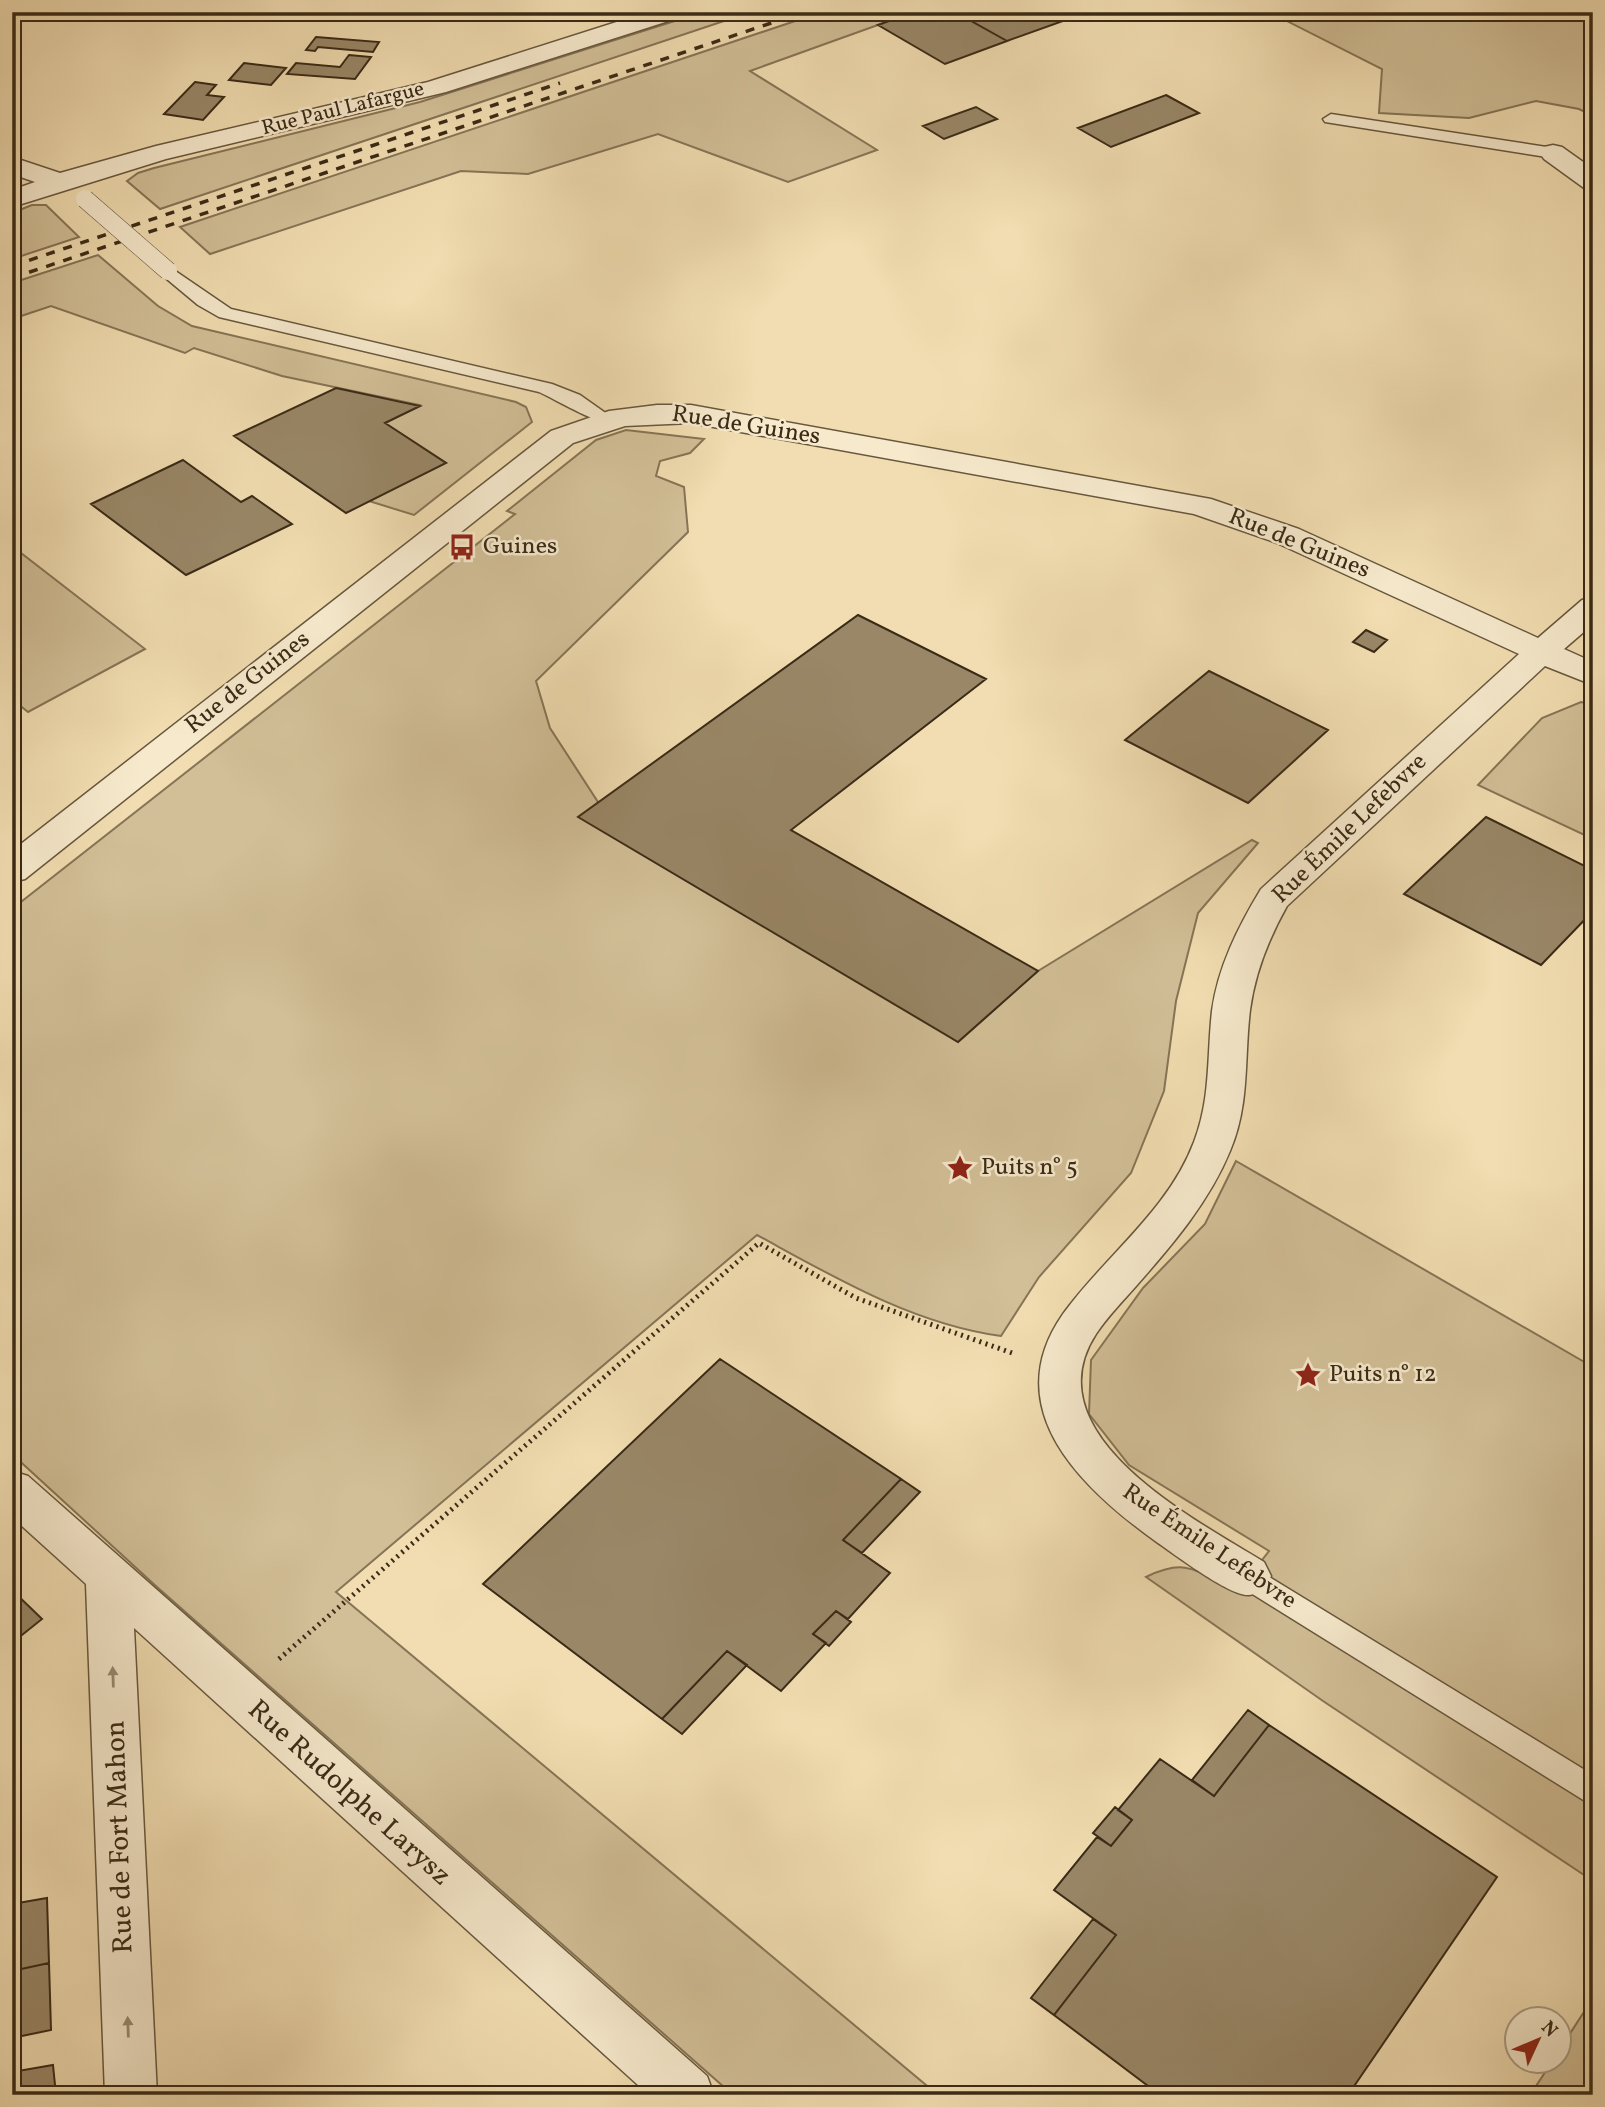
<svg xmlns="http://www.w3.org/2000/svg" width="1605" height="2107" font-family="Vollkorn,serif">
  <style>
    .green { fill: #d2bf97; stroke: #867456; stroke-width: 2 }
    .building { fill: #998767; stroke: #3a2a16; stroke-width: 2 }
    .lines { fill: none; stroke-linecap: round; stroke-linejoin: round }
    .lane-casing { stroke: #68573d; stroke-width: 3 }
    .street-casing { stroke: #68573d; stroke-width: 3 }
    .path { stroke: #3a2a16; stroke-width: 5; stroke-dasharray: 2 4.5; stroke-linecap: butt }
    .lane { fill: #f6e9cc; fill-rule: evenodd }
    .street { fill: #f6e9cc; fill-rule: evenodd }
    .rail { stroke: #3a2a16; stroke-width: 3.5; stroke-dasharray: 9 9; stroke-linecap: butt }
    .lane-bridge-casing { stroke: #68573d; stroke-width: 19; stroke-linecap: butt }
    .lane-bridge { stroke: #f6e9cc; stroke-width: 18 }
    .oneway { fill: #988a71 }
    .labels { text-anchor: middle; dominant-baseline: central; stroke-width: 5; stroke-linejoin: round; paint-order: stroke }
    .far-street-label { font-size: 21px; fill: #3a2a16; stroke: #f6e9cc }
    .street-label { font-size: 24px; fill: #3a2a16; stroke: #f6e9cc }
    .poi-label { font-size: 24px; fill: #3a2a16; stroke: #f6e9cc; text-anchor: start }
    .near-street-label { font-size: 28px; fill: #3a2a16; stroke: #f6e9cc }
  </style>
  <rect width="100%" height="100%" fill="#f1ddb1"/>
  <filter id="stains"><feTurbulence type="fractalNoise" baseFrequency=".00286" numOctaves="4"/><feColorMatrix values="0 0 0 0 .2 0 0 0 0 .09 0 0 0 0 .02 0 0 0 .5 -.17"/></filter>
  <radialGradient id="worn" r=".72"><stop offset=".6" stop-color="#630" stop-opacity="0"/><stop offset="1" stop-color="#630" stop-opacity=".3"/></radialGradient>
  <!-- green -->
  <path class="green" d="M703 12H751L160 209 127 181 138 173 154 168 420 102Z
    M822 12H914L750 71 877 150 788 182 658 134 528 174 461 171 210 254 180 227Z
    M1269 12H1593V116L1579 109 1536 101 1469 118 1379 113 1382 69Z
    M32 205H46L79 237 12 259V213Z
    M98 255 158 306 192 326 516 402 526 407 532 422 414 515 369 501 446 463 385 423 419 405 282 376 194 348 185 353 51 306 12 319V283Z
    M626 430 704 439 690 453 660 461 656 476 684 487 688 532 536 681 550 728 598 802 958 1042 1038 971 1252 840 1258 843 1198 913 1176 1001 1164 1091 1131 1173 1039 1277 1001 1336C913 1324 834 1277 757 1235L336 1592 938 2095H733L157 1587 12 1454V909L515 514 507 511 596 440Z
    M12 546 145 649 28 712 12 699Z
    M1581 702 1593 705V839L1478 785 1542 718Z
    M1236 1161 1593 1367V1881L1323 1701 1146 1577C1189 1556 1198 1573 1237 1592L1269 1551 1129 1465 1089 1414 1091 1360 1143 1288 1205 1224Z
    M1593 1998V2095H1530L1552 2062H1560V2049Z"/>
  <!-- building -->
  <path class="building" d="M914 12H955L1007 41 945 64 878 25Z
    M955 12H1088L1007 41Z
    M316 37 379 42 373 52 318 47 315 51 306 50Z
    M349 55 371 57 355 79 287 74 296 63 340 67Z
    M244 63 286 68 271 85 229 80Z
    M195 82 216 85 207 95 224 97 203 120 164 114Z
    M1166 95 1199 113 1111 147 1078 128Z
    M976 107 997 119 944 139 923 126Z
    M336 388 420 406 385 423 446 463 346 513 234 436Z
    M183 460 241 502 252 496 292 524 186 575 91 504Z
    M858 615 986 679 791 830 1038 971 958 1042 578 817Z
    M1366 630 1387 640 1374 652 1353 642Z
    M1209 671 1328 730 1248 803 1125 740Z
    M1486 817 1593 870V911L1541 965 1404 894Z
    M720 1359 901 1479 843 1540 890 1573 848 1619 836 1611 813 1634 826 1643 781 1691 727 1651 662 1719 483 1584Z
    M901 1479 920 1492 862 1553 843 1540Z
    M12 1590 42 1619 12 1643Z
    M836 1611 851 1622 829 1646 813 1634Z
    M727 1651 747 1665 682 1734 662 1719Z
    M1248 1710 1269 1725 1214 1796 1192 1780Z
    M1269 1725 1497 1877 1348 2095H1160L1054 2015 1116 1935 1054 1890 1097 1837 1111 1846 1132 1820 1118 1810 1160 1759 1214 1796Z
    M1115 1807 1132 1820 1111 1846 1093 1833Z
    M47 1898 49 1963 12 1971V1904Z
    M1093 1919 1116 1935 1054 2015 1031 1998Z
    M49 1963 51 2030 12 2038V1971Z
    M53 2065 56 2095H12V2072Z"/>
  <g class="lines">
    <!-- lane casing -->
    <g class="lane-casing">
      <path id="lane" d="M1331 114 1553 148 1561 153 1553 158 1325 122 1323 119Z
        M168 266 231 309 552 384 580 395 614 419 612 423C600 426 555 399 539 392L219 317 198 305 162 275 159 271Z
        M1248 1564 1593 1775V1806L1238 1585 1233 1576 1238 1567Z"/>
    </g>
    <!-- street casing -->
    <g class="street-casing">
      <path id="street" d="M648 12H684L681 17 446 92 166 159 12 207V190L35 182 12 174V157L60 173 156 146 428 82Z
        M1553 145 1562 147 1593 169V190L1584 188 1544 159 1540 153 1544 147Z
        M657 405H691L1211 499 1299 529 1538 638 1582 600 1593 597V624L1564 649 1593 662V685L1545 666 1287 906C1269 938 1255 973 1250 1010 1244 1059 1250 1104 1230 1151 1209 1202 1173 1244 1137 1285 1123 1301 1107 1317 1096 1334 1030 1435 1196 1520 1264 1562L1271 1576 1264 1590C1260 1591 1254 1595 1249 1595 1231 1597 1174 1554 1158 1543 1084 1490 996 1410 1063 1314 1105 1256 1168 1211 1194 1142 1211 1098 1207 1056 1212 1011 1218 967 1238 927 1261 889L1519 654 1277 543 1194 514 691 423 625 426 573 443 25 879 12 882V851L551 431 609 411Z
        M12 1471 28 1476 707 2076 714 2095H649L134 1628 157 2095H105L86 1584 12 1517Z"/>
    </g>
    <!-- path -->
    <path class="path" d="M279 1659 759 1243 856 1298 1015 1354"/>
    <!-- lane -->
    <use href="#lane" class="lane"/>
    <!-- street -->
    <use href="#street" class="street"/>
    <!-- rail -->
    <path class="rail" d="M12 266 560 83
      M12 278 804 12"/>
    <!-- lane-bridge casing -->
    <g class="lane-bridge-casing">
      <path id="lane-bridge" d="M85 199 168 271"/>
    </g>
    <!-- lane-bridge -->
    <use href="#lane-bridge" class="lane-bridge"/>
  </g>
  <!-- one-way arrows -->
  <defs><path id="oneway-solid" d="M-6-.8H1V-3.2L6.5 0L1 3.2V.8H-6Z" transform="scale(1.75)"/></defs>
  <g class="oneway">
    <use href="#oneway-solid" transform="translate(113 1677) rotate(-92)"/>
    <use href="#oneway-solid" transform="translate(128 2027) rotate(-92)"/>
  </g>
  <!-- icons -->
  <defs>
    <g id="bus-bare" transform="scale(2.1)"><path d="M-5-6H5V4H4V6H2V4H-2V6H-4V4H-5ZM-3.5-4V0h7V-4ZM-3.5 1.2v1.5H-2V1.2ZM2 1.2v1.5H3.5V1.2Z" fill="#8f2418" stroke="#f6e9cc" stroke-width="2.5" paint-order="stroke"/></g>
    <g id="sight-bare" transform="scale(2.1)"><path d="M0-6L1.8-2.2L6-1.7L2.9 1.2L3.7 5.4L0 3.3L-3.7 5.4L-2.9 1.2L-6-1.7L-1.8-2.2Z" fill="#8f2418" stroke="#f6e9cc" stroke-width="2.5" paint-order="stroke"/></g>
  </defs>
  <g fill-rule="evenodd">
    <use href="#bus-bare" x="462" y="547"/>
    <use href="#sight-bare" x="960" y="1168"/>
    <use href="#sight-bare" x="1308" y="1375"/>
  </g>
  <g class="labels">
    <!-- far-street labels -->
    <g class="far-street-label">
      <text transform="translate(343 109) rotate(-14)">Rue Paul Lafargue</text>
    </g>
    <!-- street labels -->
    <g class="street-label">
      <text transform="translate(746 426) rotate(9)">Rue de Guines</text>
      <text transform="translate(1299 544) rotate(22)">Rue de Guines</text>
      <text transform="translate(248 683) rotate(-38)">Rue de Guines</text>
      <text transform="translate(1350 829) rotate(-44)">Rue Émile Lefebvre</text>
      <text transform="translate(1209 1547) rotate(34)">Rue Émile Lefebvre</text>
    </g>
    <!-- poi labels -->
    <g class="poi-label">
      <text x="483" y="547">Guines</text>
      <text x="981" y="1168">Puits n° 5</text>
      <text x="1329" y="1375">Puits n° 12</text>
    </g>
    <!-- near-street labels -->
    <g class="near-street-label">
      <text transform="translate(349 1793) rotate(42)">Rue Rudolphe Larysz</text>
      <text transform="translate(120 1837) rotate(-92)">Rue de Fort Mahon</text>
    </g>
  </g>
  <!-- margin -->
  <rect width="1605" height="2107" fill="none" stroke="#f1ddb1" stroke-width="42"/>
  <rect x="14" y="14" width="1577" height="2079" fill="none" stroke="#3a2a16" stroke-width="3.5"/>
  <rect x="21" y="21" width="1563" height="2065" fill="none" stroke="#3a2a16" stroke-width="2"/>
  <!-- north arrow -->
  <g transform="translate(1538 2040) rotate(46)"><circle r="33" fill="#f6e9cc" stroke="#ab9d83" stroke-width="2"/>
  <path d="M0-5L12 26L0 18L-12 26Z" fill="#8f2418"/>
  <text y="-10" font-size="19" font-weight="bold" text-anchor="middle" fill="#3a2a16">N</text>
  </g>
  <rect width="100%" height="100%" filter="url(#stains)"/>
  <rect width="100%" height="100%" fill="url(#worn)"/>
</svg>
